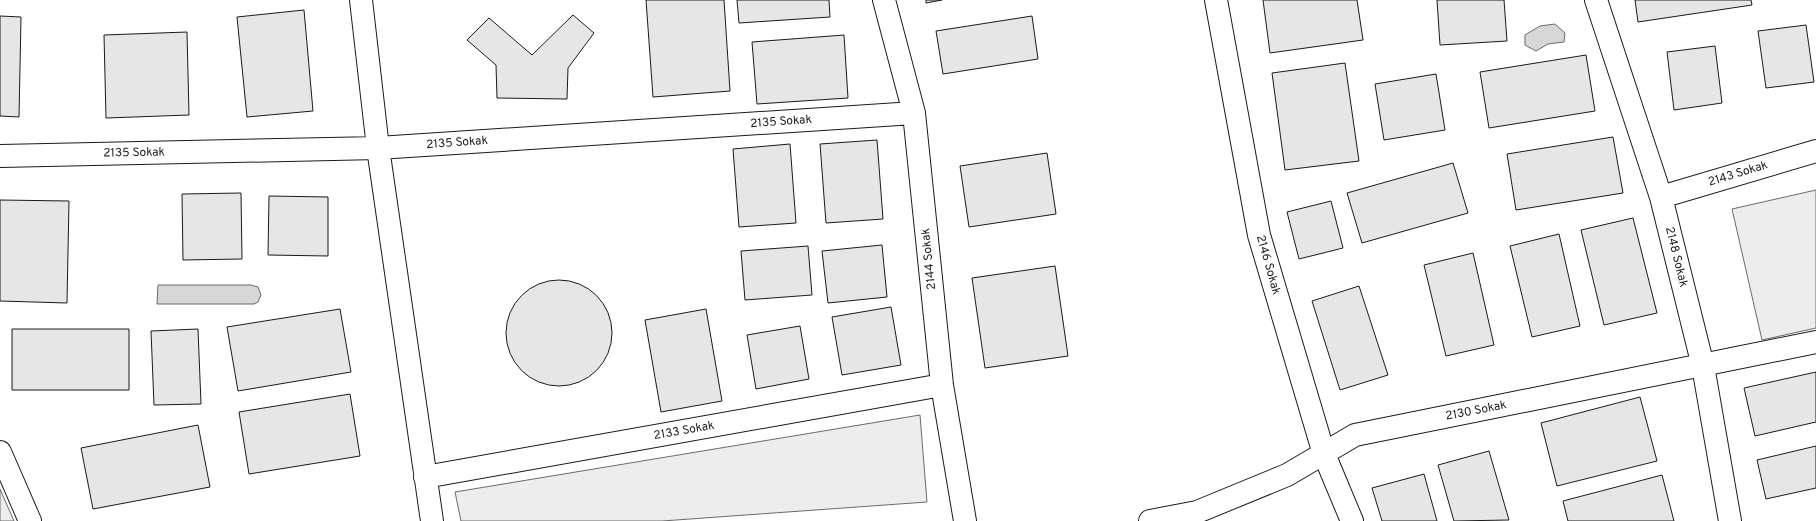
<svg xmlns="http://www.w3.org/2000/svg" width="1816" height="521" font-family="Overpass,sans-serif">
  <style>
    .built { fill: #ededed; stroke: #6a6a6a }
    .water { fill: #d7d7d7; stroke: #6a6a6a }
    .building { fill: #e6e6e6; stroke: #1a1a1a }
    .lines { fill: none; stroke-linecap: round; stroke-linejoin: round }
    .street-casing { stroke: #1a1a1a; stroke-width: 24 }
    .street { stroke: #fff; stroke-width: 22 }
    .labels { text-anchor: middle; dominant-baseline: central; stroke-width: 3; stroke-linejoin: round; paint-order: stroke }
    .street-label { font-size: 12px; fill: #1a1a1a; stroke: #fff }
  </style>
  <rect width="100%" height="100%" fill="#fff"/>
  <!-- built -->
  <path class="built" d="M1816 190V328L1762 340 1732 209Z
    M920 415 927 502 662 521H461L455 492Z
    M0 489 14 521H0Z"/>
  <!-- water -->
  <path class="water" d="M1555 24 1565 33 1564 42 1548 44 1536 51 1525 45V35L1540 26Z
    M158 285H251L258 287 261 295 258 302 254 304H157Z"/>
  <!-- building -->
  <path class="building" d="M646 0H724L730 91 653 97Z
    M737 0H829L830 17 739 23Z
    M926 0H942L926 3Z
    M1263 0H1357L1363 40 1270 53Z
    M1437 0H1504L1507 41 1440 45Z
    M1635 0H1751L1752 5 1638 22Z
    M304 10 313 111 247 117 237 17Z
    M573 15 594 33 568 68 567 99 497 98 496 65 467 40 489 18 532 55Z
    M0 16 21 17 19 117 0 116Z
    M1032 16 1038 59 943 74 936 31Z
    M1806 25 1814 82 1766 88 1758 31Z
    M187 32 189 115 106 118 104 35Z
    M844 35 848 98 757 104 752 42Z
    M1715 46 1722 103 1674 110 1667 52Z
    M1586 55 1595 111 1489 128 1480 72Z
    M1345 63 1359 161 1285 170 1272 73Z
    M1436 74 1445 130 1384 140 1375 84Z
    M1613 137 1623 193 1516 210 1507 154Z
    M877 140 883 219 826 223 820 144Z
    M790 144 796 223 739 227 733 149Z
    M1047 153 1056 214 969 227 960 166Z
    M1453 163 1468 213 1362 243 1347 193Z
    M241 193 242 259 183 260 182 194Z
    M269 196 328 197V256L268 255Z
    M0 200 69 201 67 303 0 301Z
    M1331 201 1343 248 1299 259 1287 212Z
    M1633 218 1657 313 1604 325 1581 230Z
    M1559 234 1580 326 1532 337 1510 246Z
    M882 245 887 297 828 303 822 251Z
    M808 246 812 295 745 300 741 251Z
    M1473 253 1494 345 1446 356 1424 265Z
    M1055 266 1068 356 985 368 972 278Z
    M506 333a53 53 0 1 1 106 0a53 53 0 1 1-106 0Z
    M1359 286 1388 375 1340 390 1312 301Z
    M891 307 901 365 842 375 832 317Z
    M340 309 351 372 238 391 227 327Z
    M706 309 722 401 661 412 645 320Z
    M800 326 809 379 756 389 747 335Z
    M12 329H129V390H12Z
    M198 329 201 404 154 405 151 331Z
    M1816 372V422L1755 436 1744 388Z
    M350 394 360 456 249 474 239 412Z
    M1640 397 1657 461 1557 486 1541 423Z
    M198 425 210 487 93 509 81 448Z
    M1816 446V488L1766 499 1757 460Z
    M1489 451 1509 520 1454 521 1438 465Z
    M1424 474 1437 521H1382L1372 488Z
    M1662 475 1674 521H1568L1563 501Z"/>
  <g class="lines">
    <!-- street casing -->
    <g class="street-casing">
      <path id="street" d="M361 0 378 148 432 521
        M884 0 914 113 942 385 965 521
        M1216 0 1259 235 1324 454 1352 521
        M1596 0 1661 197 1703 366 1730 521
        M0 156 378 148 914 113
        M1661 197 1816 151
        M0 452 30 521
        M425 477 942 385
        M1150 521 1197 512 1287 475 1355 435 1816 342"/>
    </g>
    <!-- street -->
    <use href="#street" class="street"/>
  </g>
  <g class="labels">
    <!-- street labels -->
    <g class="street-label">
      <text transform="translate(781 122) rotate(-4)">2135 Sokak</text>
      <text transform="translate(457 143) rotate(-4)">2135 Sokak</text>
      <text transform="translate(134 153) rotate(-1)">2135 Sokak</text>
      <text transform="translate(1738 174) rotate(-17)">2143 Sokak</text>
      <text transform="translate(1676 257) rotate(76)">2148 Sokak</text>
      <text transform="translate(929 259) rotate(-96)">2144 Sokak</text>
      <text transform="translate(1268 265) rotate(74)">2146 Sokak</text>
      <text transform="translate(1476 411) rotate(-11)">2130 Sokak</text>
      <text transform="translate(684 431) rotate(-10)">2133 Sokak</text>
    </g>
  </g>
</svg>
